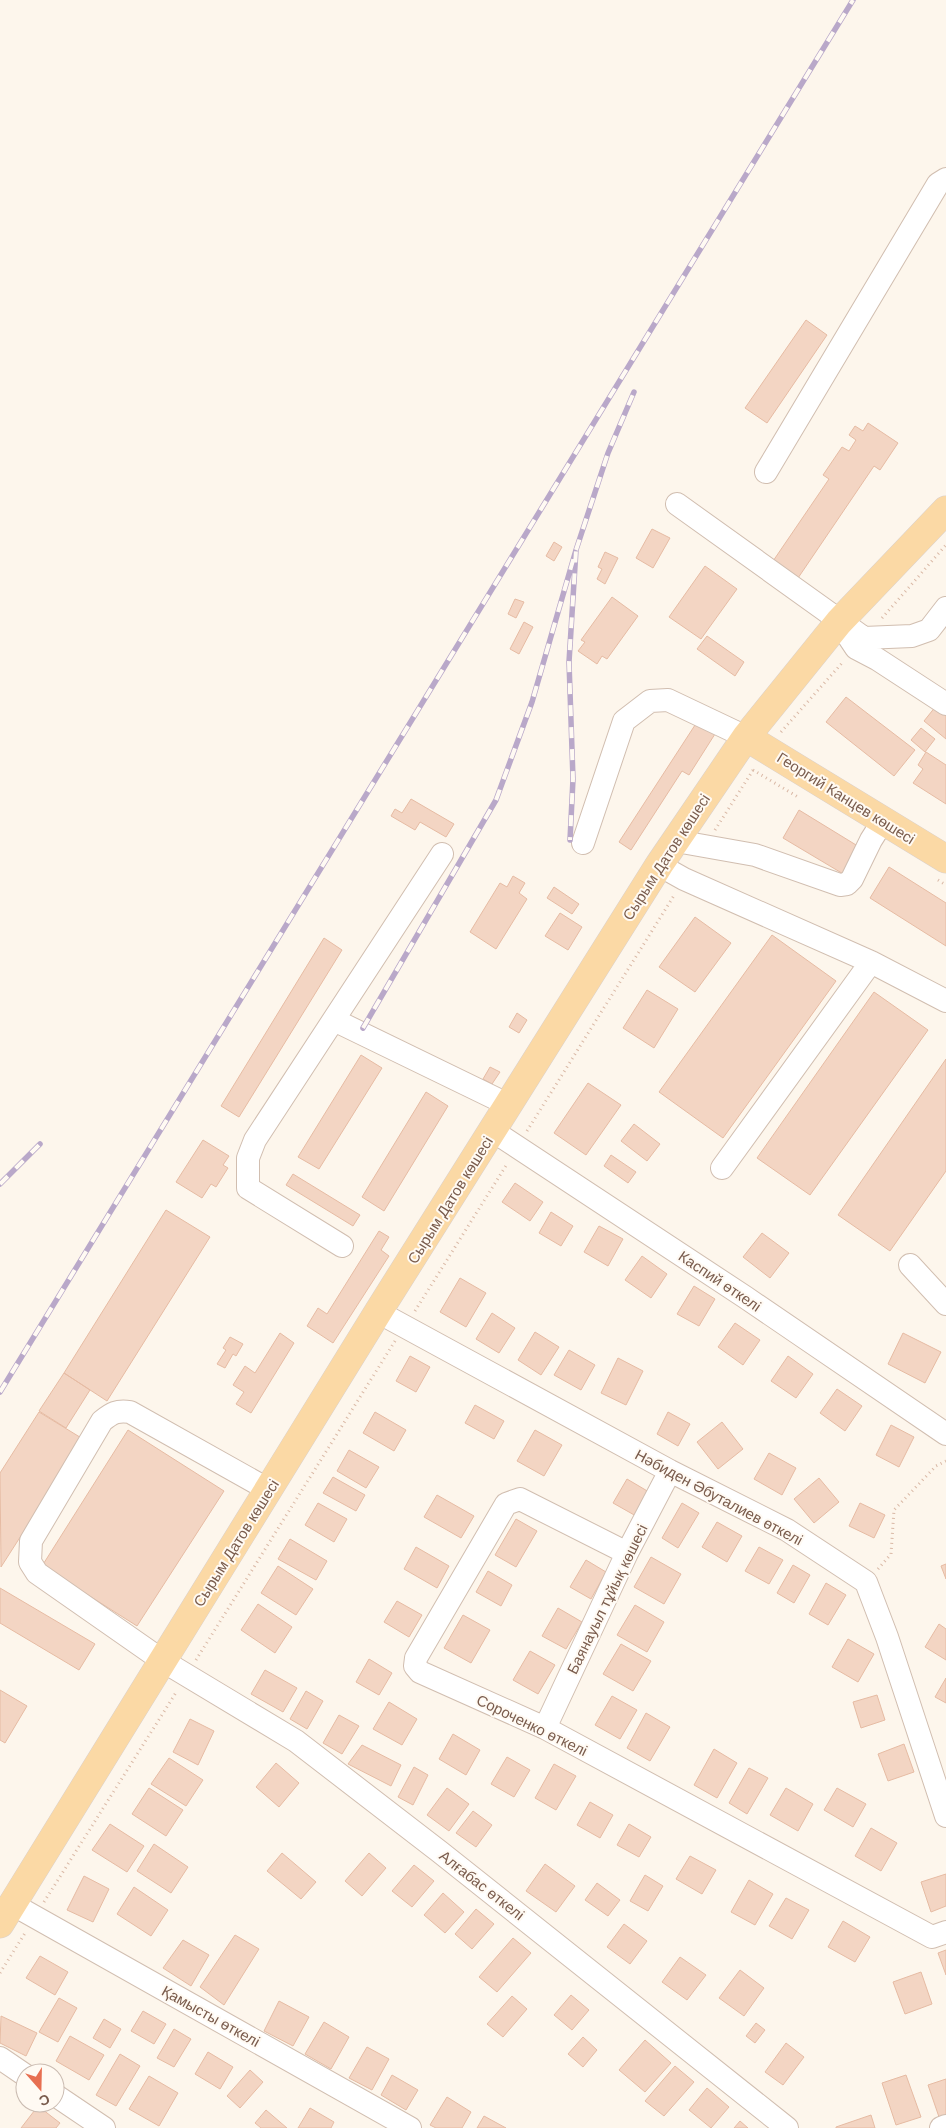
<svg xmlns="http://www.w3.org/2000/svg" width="946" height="2128" font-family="Arial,sans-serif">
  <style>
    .building { fill: #f3d5c3; stroke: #e6bba3 }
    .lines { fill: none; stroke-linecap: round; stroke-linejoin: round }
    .minor-casing { stroke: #d1beb0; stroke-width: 24 }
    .major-casing { stroke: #dad1cd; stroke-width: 29 }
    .path { stroke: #d9b8a5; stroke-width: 3; stroke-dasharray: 1 4; stroke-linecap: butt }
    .minor { stroke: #fff; stroke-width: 22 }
    .major { stroke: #fbd9a5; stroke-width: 28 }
    .rail-casing { stroke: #b9a8c9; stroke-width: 5.5 }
    .rail { stroke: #fffaf3; stroke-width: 4; stroke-dasharray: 11; stroke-linecap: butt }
    .labels { text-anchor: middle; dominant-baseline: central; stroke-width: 4; stroke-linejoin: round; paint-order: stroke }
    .street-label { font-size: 15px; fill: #7a5c4d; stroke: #fffaf3 }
  </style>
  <rect width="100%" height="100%" fill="#fdf6ec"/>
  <!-- building -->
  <path class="building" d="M806 320 827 335 767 423 745 408Z
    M868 423 898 443 880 470 874 466 796 581 771 564 829 479 823 475 842 447 849 451 856 440 849 435 855 426 863 431Z
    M652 529 670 538 653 568 636 558Z
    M554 542 562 547 554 561 546 556Z
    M605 552 618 558 605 584 597 579 602 569 598 567Z
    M705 566 737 589 701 639 669 617Z
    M612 597 638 616 607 659 602 656 597 664 578 651 585 642 581 640Z
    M515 599 524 602 516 618 508 614Z
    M524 622 533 627 519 654 510 649Z
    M707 636 744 662 735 676 697 649Z
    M846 697 915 750 894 776 826 722Z
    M936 706 946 714V739L924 721Z
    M697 722 715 734 689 775 682 771 631 850 619 842Z
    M921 728 935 739 925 752 911 740Z
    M926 752 946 765V804L913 783 923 769 918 765Z
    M411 799 454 824 446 837 420 822 415 830 391 816 395 809 402 813Z
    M799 810 861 848 845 875 783 838Z
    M889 867 946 903V946L870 898Z
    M513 876 525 883 519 893 527 899 496 949 470 932 500 883 507 887Z
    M554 887 579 904 572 914 547 898Z
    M560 913 582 927 568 950 545 936Z
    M695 917 731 943 695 992 659 967Z
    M772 935 836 981 723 1138 659 1092Z
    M324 938 342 950 239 1117 221 1106Z
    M647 990 678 1009 654 1048 623 1028Z
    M874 992 928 1030 810 1195 757 1158Z
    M517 1013 527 1020 519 1033 509 1027Z
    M361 1055 382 1068 319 1169 298 1157Z
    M946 1059V1171L890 1251 838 1215Z
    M490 1067 500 1072 492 1084 483 1079Z
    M588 1083 621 1105 586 1155 554 1133Z
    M426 1092 448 1106 384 1211 362 1197Z
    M634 1124 660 1144 647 1161 621 1141Z
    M203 1140 229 1156 223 1165 228 1168 216 1187 211 1184 202 1198 176 1182Z
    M611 1155 636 1172 628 1183 604 1166Z
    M293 1174 360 1215 353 1226 286 1185Z
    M515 1183 543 1202 530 1221 502 1202Z
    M166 1210 210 1237 107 1401 64 1373Z
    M551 1212 573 1226 561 1246 539 1233Z
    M599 1226 623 1239 608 1266 584 1252Z
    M379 1231 389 1237 381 1250 389 1256 333 1343 307 1326 318 1308 327 1314Z
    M762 1233 789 1253 770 1278 743 1257Z
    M642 1256 667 1274 651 1298 625 1280Z
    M460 1278 486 1293 466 1327 440 1312Z
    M694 1286 715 1299 699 1326 677 1314Z
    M492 1313 515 1328 499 1353 476 1339Z
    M735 1323 760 1340 743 1365 718 1347Z
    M535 1332 559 1347 541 1375 518 1360Z
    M280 1333 294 1343 251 1413 236 1404 244 1392 233 1385 245 1366 255 1373Z
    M903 1333 941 1352 925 1383 888 1364Z
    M230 1337 243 1344 236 1356 233 1354 225 1368 217 1364 226 1350 223 1348Z
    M569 1350 595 1365 581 1390 554 1375Z
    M410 1356 430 1367 416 1392 396 1381Z
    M788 1356 813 1374 796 1398 771 1381Z
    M618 1358 643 1371 626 1405 601 1393Z
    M64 1373 90 1390 66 1428 39 1411Z
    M837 1389 862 1406 845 1431 820 1413Z
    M475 1405 504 1421 494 1439 465 1423Z
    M39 1412 83 1439 1 1567 0 1473Z
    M375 1412 406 1430 394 1451 363 1433Z
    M668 1412 690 1424 678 1446 657 1434Z
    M722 1422 743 1449 718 1469 697 1442Z
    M891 1425 914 1437 899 1467 876 1455Z
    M128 1430 224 1491 137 1626 42 1566Z
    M535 1430 562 1445 544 1476 517 1461Z
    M349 1450 379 1467 366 1488 337 1471Z
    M769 1453 796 1468 782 1495 754 1479Z
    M333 1477 365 1495 356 1511 323 1493Z
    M819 1478 839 1502 814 1523 794 1499Z
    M627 1479 649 1492 636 1516 613 1503Z
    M437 1495 474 1516 461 1538 424 1517Z
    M318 1503 347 1519 334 1542 305 1525Z
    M682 1503 699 1513 678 1548 662 1538Z
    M860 1503 885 1515 874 1538 849 1526Z
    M516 1519 537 1531 516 1567 495 1555Z
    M717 1522 742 1536 727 1562 702 1547Z
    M290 1539 327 1561 316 1580 278 1559Z
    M416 1547 449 1566 437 1588 404 1569Z
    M759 1547 783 1560 769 1584 745 1571Z
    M651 1557 681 1574 664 1604 634 1587Z
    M586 1560 606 1572 591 1599 570 1587Z
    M946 1564V1579L941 1566Z
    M793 1565 810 1575 794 1603 777 1593Z
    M278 1566 313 1589 296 1615 261 1593Z
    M488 1571 512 1585 501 1606 476 1592Z
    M826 1583 846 1595 828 1625 809 1614Z
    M0 1588 95 1644 79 1670 0 1623Z
    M397 1601 422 1615 409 1637 384 1622Z
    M258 1604 292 1627 275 1653 241 1630Z
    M635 1605 664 1622 647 1652 617 1635Z
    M558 1608 582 1622 566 1649 542 1636Z
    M463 1615 490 1630 471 1663 444 1648Z
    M939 1624 946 1629V1660L925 1647Z
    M848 1639 874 1654 858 1682 832 1667Z
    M621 1644 651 1661 633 1691 603 1674Z
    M530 1651 555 1665 538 1694 513 1680Z
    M369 1659 392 1673 379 1695 356 1682Z
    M265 1670 297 1688 283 1712 251 1694Z
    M946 1678V1703L935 1697Z
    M0 1690 27 1706 5 1743 0 1740Z
    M306 1691 323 1701 307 1729 290 1719Z
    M877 1695 885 1720 861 1728 853 1702Z
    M612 1696 637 1710 620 1739 595 1725Z
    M389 1702 417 1719 402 1745 373 1729Z
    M646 1713 670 1727 650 1761 627 1748Z
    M339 1715 359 1726 342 1754 323 1743Z
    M190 1719 214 1731 198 1765 173 1752Z
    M453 1734 480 1750 466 1775 439 1759Z
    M904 1744 914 1772 888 1781 878 1754Z
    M362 1745 401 1765 391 1786 348 1764Z
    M714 1749 737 1763 717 1798 694 1785Z
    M507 1757 530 1770 514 1797 491 1784Z
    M169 1758 203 1780 186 1806 151 1784Z
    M276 1763 299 1783 279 1807 256 1787Z
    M554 1764 576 1776 556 1810 535 1798Z
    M414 1767 428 1775 413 1805 398 1797Z
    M749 1768 768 1778 747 1814 729 1803Z
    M149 1788 183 1810 166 1836 132 1814Z
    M447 1788 469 1804 449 1831 427 1815Z
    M786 1788 813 1804 798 1831 770 1815Z
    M837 1788 866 1804 853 1827 824 1810Z
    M590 1802 613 1815 600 1838 577 1825Z
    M473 1811 492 1825 476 1847 456 1833Z
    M110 1824 144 1846 127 1872 92 1850Z
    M629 1824 651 1837 639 1857 617 1845Z
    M871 1828 897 1843 881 1871 855 1856Z
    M154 1844 188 1867 171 1893 137 1871Z
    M282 1853 316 1882 301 1899 267 1871Z
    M369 1853 386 1868 362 1896 345 1881Z
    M690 1856 716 1870 702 1894 676 1879Z
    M545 1864 575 1886 556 1912 526 1891Z
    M414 1865 434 1881 412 1907 392 1891Z
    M946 1874V1906L931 1912 921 1882Z
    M645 1875 663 1886 648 1911 630 1901Z
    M84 1876 109 1889 93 1922 67 1910Z
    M749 1880 773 1894 755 1925 731 1912Z
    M597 1883 620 1900 608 1916 585 1900Z
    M134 1887 168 1910 151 1936 117 1914Z
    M443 1893 464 1912 445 1933 424 1915Z
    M786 1898 809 1910 792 1939 769 1926Z
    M476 1909 494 1924 472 1949 455 1934Z
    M843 1921 870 1937 855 1962 828 1947Z
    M624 1924 647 1941 630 1964 607 1947Z
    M235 1935 259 1949 224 2005 200 1987Z
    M513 1938 531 1953 497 1992 479 1977Z
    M183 1940 209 1955 191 1986 163 1968Z
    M946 1950V1975L938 1953Z
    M40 1956 68 1972 55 1995 26 1978Z
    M680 1957 706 1975 687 2000 662 1982Z
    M740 1970 764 1988 744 2016 719 1998Z
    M921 1972 932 2004 905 2014 893 1982Z
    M571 1995 589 2010 572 2030 554 2015Z
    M512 1996 527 2009 503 2037 487 2024Z
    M59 1998 77 2008 58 2042 39 2032Z
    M279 2001 309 2017 293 2046 264 2031Z
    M143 2011 166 2024 154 2044 131 2031Z
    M1 2016 37 2033 26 2056 0 2043Z
    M104 2019 121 2029 110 2048 93 2038Z
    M324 2022 349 2037 331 2069 305 2054Z
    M756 2023 765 2030 755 2043 746 2036Z
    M174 2029 191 2039 174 2067 157 2058Z
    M70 2036 104 2055 89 2080 56 2061Z
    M583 2037 597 2050 583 2067 568 2054Z
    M645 2040 671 2063 645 2092 619 2070Z
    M786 2043 804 2057 783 2085 765 2072Z
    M367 2047 389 2059 372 2090 349 2078Z
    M208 2052 233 2067 220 2089 195 2074Z
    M120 2054 140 2066 116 2106 96 2095Z
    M675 2066 694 2082 664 2116 645 2101Z
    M250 2070 263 2082 240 2108 227 2096Z
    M392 2075 418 2090 406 2110 381 2095Z
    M906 2075 921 2117 896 2125 882 2083Z
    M149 2076 178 2093 159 2126 129 2109Z
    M946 2079V2115L939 2117 928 2085Z
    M707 2088 729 2107 711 2128 689 2110Z
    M447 2097 471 2112 462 2128H436L430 2125Z
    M38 2106 60 2123 56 2128H21Z
    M310 2108 334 2122 331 2128H298Z
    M266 2110 287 2128H261L255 2123Z
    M871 2115 875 2128H836V2127Z
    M484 2116 506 2128H477Z
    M740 2121 748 2128H734Z"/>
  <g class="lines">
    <!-- minor casing -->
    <g class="minor-casing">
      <path id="minor" d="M766 472 938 184 946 179
        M677 504 864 638 912 636 929 630 946 608
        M846 633 856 648 877 659 946 704
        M676 841 755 855 840 885 847 884 852 879 871 840 883 821
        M583 843 624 721 650 701 668 700 746 737
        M659 865 684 879 871 962 946 1001
        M334 1020 509 1105
        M493 1131 745 1297 946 1434
        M722 1168 871 962
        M342 1246 248 1188V1158L255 1140 442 854
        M910 1265 946 1304
        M378 1312 670 1471 787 1530 866 1582 887 1637 946 1816
        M269 1490 130 1412C117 1410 112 1413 102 1421L31 1541 30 1562 37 1573 163 1661 296 1741 440 1852 787 2128
        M627 1553 520 1499 506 1504 416 1658 415 1666 420 1672 545 1728 932 1937 946 1932
        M545 1728 627 1553 670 1471
        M12 1904 410 2128
        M0 2058 25 2075
        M55 2095 104 2128
        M941 2128 946 2126"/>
    </g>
    <!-- major casing -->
    <g class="major-casing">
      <path id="major" d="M746 737 946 859
        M0 1924 378 1312 659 865 746 737 839 622 946 510"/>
    </g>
    <!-- path -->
    <path class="path" d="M882 618 946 545
      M781 732 843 662
      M753 770 798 797
      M715 830 755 767
      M938 880 946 885
      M527 1131 675 894
      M415 1311 507 1164
      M878 1569 891 1554 894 1510 936 1466 946 1461
      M196 1660 395 1341
      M44 1902 177 1691
      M0 1973 25 1933"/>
    <!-- minor -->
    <use href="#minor" class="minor"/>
    <!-- major -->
    <use href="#major" class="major"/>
    <!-- rail casing -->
    <g class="rail-casing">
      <path id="rail" d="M576 550 608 453 634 392
        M363 1028 496 800 532 702 576 550 569 662 573 779 570 840
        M0 1184 40 1144
        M0 1392 853 0"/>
    </g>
    <!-- rail -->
    <use href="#rail" class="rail"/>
  </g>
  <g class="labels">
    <!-- street labels -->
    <g class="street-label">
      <text transform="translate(846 798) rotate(32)">Георгий Канцев көшесі</text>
      <text transform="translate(666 857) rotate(-57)">Сырым Датов көшесі</text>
      <text transform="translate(450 1200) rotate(-58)">Сырым Датов көшесі</text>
      <text transform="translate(720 1281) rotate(34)">Каспий өткелі</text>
      <text transform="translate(719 1497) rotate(28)">Нәбиден Әбуталиев өткелі</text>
      <text transform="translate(236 1543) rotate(-58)">Сырым Датов көшесі</text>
      <text transform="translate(607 1599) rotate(-64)">Баянауыл тұйық көшесі</text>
      <text transform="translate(532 1725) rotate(26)">Сороченко өткелі</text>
      <text transform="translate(482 1885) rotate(38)">Алғабас өткелі</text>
      <text transform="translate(211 2016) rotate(29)">Қамысты өткелі</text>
    </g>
  </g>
  <!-- north arrow -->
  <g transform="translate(40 2088) rotate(160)"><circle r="24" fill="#fffaf3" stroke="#cabbb1"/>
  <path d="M0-4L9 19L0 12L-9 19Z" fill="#e76f51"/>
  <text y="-8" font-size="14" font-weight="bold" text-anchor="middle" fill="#7a5c4d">С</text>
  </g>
</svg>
